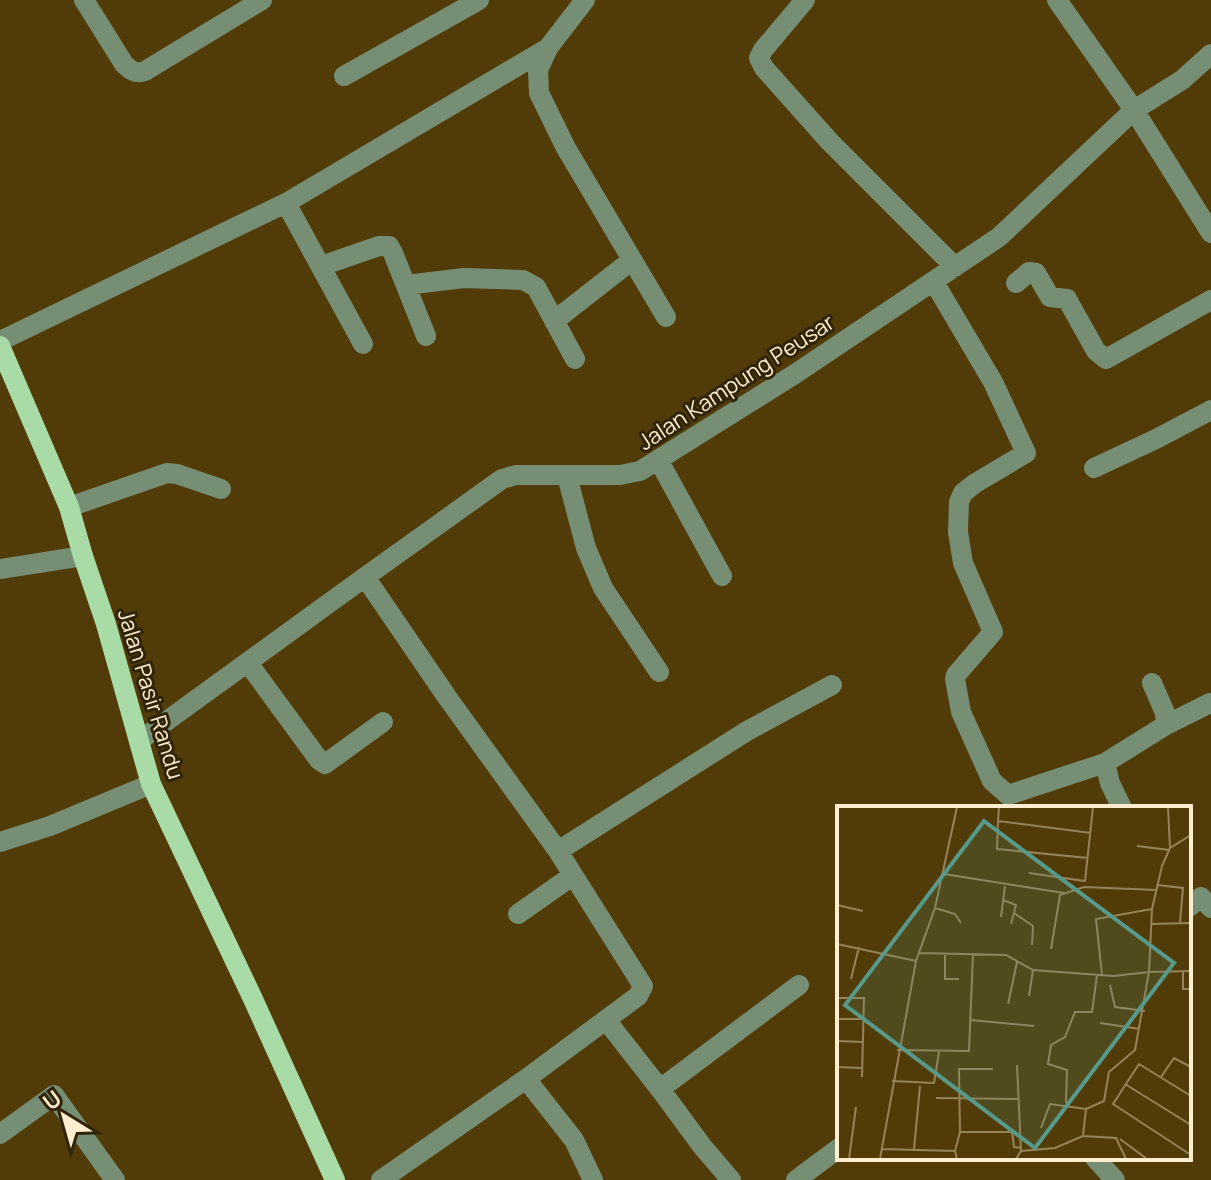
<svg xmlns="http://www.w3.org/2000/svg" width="1211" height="1180" font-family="Manrope,sans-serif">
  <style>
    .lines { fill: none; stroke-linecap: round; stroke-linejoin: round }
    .minor { stroke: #768e74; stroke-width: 20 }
    .major { stroke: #a9dba7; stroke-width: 20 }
    .labels { text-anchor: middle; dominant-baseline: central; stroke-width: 6; stroke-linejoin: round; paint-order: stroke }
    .street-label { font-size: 22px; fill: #feedcf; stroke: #30240a }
    .inset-road { fill: none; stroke: #968358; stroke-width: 2 }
    .view { fill: #579a8b; fill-opacity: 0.15; stroke: #579a8b; stroke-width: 4 }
    .inset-edge { fill: none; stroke: #feedcf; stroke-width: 4 }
  </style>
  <rect width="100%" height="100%" fill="#513c09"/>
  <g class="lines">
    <!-- minor -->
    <path class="minor" d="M84 0 124 64C131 71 136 74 145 71L262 0
      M585 0 548 48 538 70 539 93 566 148 666 317
      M805 0 763 50 759 58 764 68 830 142 955 267
      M1211 54 1182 80 1134 110 1211 233
      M344 76 479 0
      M286 203 363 344
      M321 266 379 246H389L393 253 426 336
      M934 282 993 382 1026 453 974 484 963 493 959 502 958 532 963 563 993 632 956 675 955 679 961 712 992 781 1008 795 1105 763 1110 783 1122 808
      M1016 283 1029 272 1036 273 1050 297 1067 299 1096 351 1106 359 1211 300
      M406 285 464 278 523 280 536 287 575 359
      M554 321 632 260
      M0 341 286 203 548 48
      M659 461 722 576
      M1094 468 1156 439 1211 410
      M567 476 586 548 603 588 659 672
      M69 507 167 473 177 474 221 489
      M0 569 83 556
      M365 577 447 697 558 851 643 986 638 996 526 1079 381 1180
      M248 663 319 760 325 764 383 722
      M1166 725 1210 703
      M139 741 365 577 502 479 516 475H620L640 471 795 374 999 237 1134 110 1057 0
      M1105 763 1166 725 1165 713 1152 683
      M0 842 50 826 151 784
      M558 851 747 731 832 685
      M1189 907 1201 897 1211 908
      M518 914 572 876
      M606 1020 660 1089
      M526 1079 574 1140 593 1180
      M0 1134 54 1095 115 1180
      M1095 1158 1115 1180
      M731 1180 702 1146 660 1089 799 985
      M796 1180 839 1148"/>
    <!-- major -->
    <path class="major" d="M0 346 69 507 83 556 106 624 151 784 253 999 335 1180"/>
  </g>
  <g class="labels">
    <!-- street labels -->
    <g class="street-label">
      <text transform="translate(736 382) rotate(-33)">Jalan Kampung Peusar</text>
      <text transform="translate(151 694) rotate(73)">Jalan Pasir Randu</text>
    </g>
  </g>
  <!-- overview -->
  <g transform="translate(837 806)">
    <rect width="354" height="354" fill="#513c09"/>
    <path class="inset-road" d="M162 1 161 15 254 27M331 1 333 42M161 15 160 43 251 52M300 40 332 44M192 67 248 75 256 1M107 68 227 87M320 79 346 82 343 116M166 94 179 99 174 118M0 99 26 105M98 102 118 108 124 117M177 107 196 120 195 139M164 111 168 80M314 118 354 117M0 138 79 155M214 143 223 89 247 81 319 84M82 147 169 149 196 164 276 170 312 166 315 103 325 60 333 42 354 29M108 148V173H122M346 165V183H354M265 169 259 113 315 103M14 173 22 141M273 179 278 201 308 205M192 190 196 164M0 192H27L25 271M171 198 180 156M0 213H26M134 214 197 220M263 217 303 223M0 235 26 236M60 244 132 245 136 148M180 259 184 345M0 261 25 262M324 271 337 252 354 261M55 275 97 277 102 246M288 278 354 319M354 290 302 258 276 298 354 349M99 292 181 293M229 297 230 264 211 258 214 239 228 231 238 206H255L260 169M204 322 213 298 249 303M123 326H175L177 341 184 342M283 333 310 353M44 343 118 345 120 353M77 343 83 280M118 345 123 326 122 263H156M12 353 19 301M43 353 79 155 98 102 120 1M179 353 184 345 218 342 246 330M289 353 279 332 246 330 249 303 267 295 272 266 298 244 312 166 354 165"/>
    <path class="view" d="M147 15 337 157 198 342 8 199Z"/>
    <rect width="354" height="354" class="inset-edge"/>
  </g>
  <!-- north arrow -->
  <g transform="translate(64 1116) rotate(323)" stroke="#30240a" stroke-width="6" paint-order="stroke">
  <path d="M0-6L14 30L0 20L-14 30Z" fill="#feedcf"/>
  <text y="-12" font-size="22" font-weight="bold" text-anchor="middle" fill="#feedcf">U</text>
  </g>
</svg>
